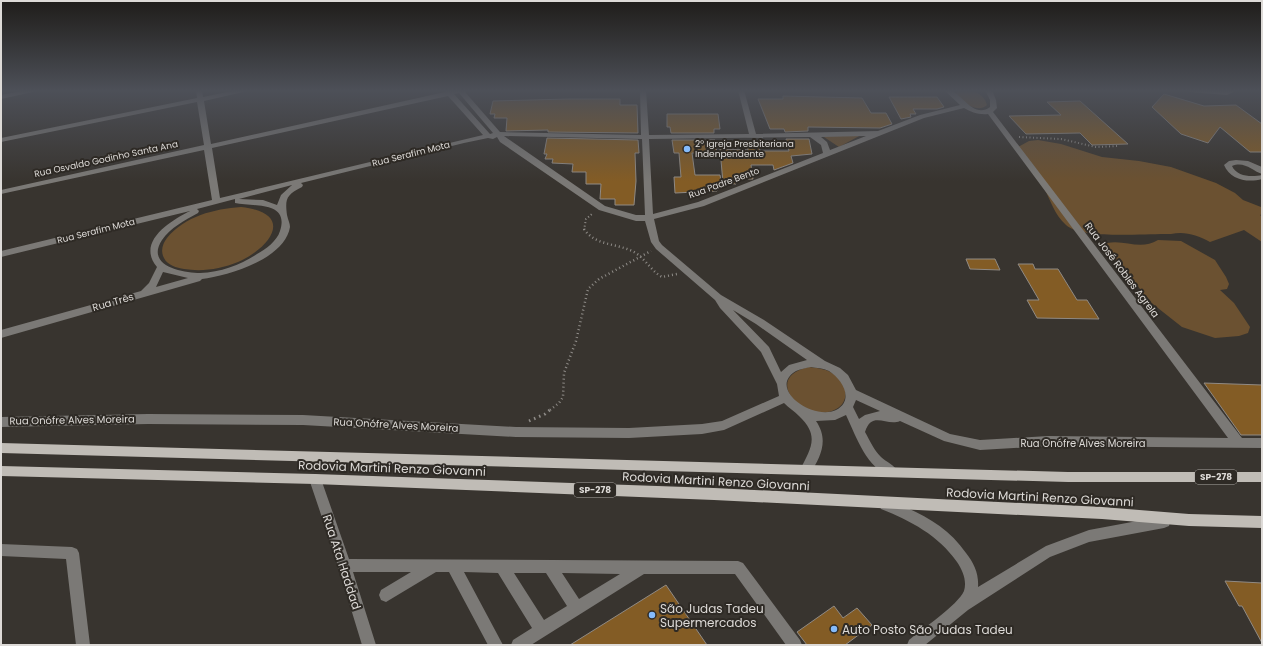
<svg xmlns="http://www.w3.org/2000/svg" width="1263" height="646" font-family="Poppins,sans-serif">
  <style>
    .green { fill: #6b5131 }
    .building { fill: #835c25; stroke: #908a84 }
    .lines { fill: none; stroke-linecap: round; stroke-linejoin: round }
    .path-far2 { stroke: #8f8c88; stroke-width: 2; stroke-dasharray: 1 2.5; stroke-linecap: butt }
    .path-far1 { stroke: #8f8c88; stroke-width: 2.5; stroke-dasharray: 1 3; stroke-linecap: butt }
    .path { stroke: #8f8c88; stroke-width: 3; stroke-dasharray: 1.5 4; stroke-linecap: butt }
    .minor { fill: #7b7976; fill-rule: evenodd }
    .major { fill: #c0bcb6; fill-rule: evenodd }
    .poi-dot { fill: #85bbfb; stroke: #2e2a25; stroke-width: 1.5 }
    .labels { text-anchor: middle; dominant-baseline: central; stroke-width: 4; stroke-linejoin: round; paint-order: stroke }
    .far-poi-label { font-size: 9px; fill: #dddad7; stroke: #2e2a25; text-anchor: start }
    .far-street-label { font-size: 9px; fill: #dddad7; stroke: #2e2a25 }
    .shield { fill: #2e2a25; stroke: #a8a5a2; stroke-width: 1 }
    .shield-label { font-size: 9px; font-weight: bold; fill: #dddad7 }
    .street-label { font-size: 10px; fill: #dddad7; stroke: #2e2a25 }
    .near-street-label { font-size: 12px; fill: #dddad7; stroke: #2e2a25 }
    .near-poi-label { font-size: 12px; fill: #dddad7; stroke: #2e2a25; text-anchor: start }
  </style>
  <rect width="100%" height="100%" fill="#38342f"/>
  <!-- green -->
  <path class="green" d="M958 90C970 90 983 91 987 105 977 114 962 102 956 94Z
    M861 135 839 147 824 137V136Z
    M1038 140 1061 144 1102 157 1139 161 1171 167 1216 183 1235 193 1243 200 1261 207 1262 214 1260 215 1262 217V242L1244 230 1210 242C1197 235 1185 231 1171 234 1147 233 1083 240 1066 225 1054 214 1051 201 1044 188 1036 174 1027 161 1018 147L1029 141Z
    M241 207C295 213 272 247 238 262 221 269 202 272 184 269 177 268 167 265 164 258 160 251 163 243 167 238 185 216 214 209 241 207Z
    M1158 240 1181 241 1215 260 1226 277 1229 284 1227 289 1220 290 1234 303 1250 327 1248 333 1239 336 1215 338 1182 327 1149 301 1131 277 1112 258 1107 243C1125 239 1140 251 1158 240Z
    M809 367C818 368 827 369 835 375 849 385 850 405 832 411 801 421 762 377 809 367Z"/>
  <!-- building -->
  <path class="building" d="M1164 94 1204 106 1236 105 1262 124V152H1250L1220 127 1208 143 1181 134 1152 107Z
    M783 96 862 98 871 113H886L892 124 880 128 808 127V131L785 132 784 129H770L758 99H783Z
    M889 97H937L944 107 937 109H913L916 114H910L911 117 901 119Z
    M568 99H620V105H637L638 133 548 132V130L506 131 507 118H494L495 114H490L493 101Z
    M1080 101 1128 144 1092 145 1080 133 1026 134 1009 116 1061 115 1047 102Z
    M667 114H718L720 129H714V133H671L670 127H667Z
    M547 138 638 140 639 153H635L636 181 634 205H615V199H600L601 184H586V172H572L573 164 552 163 553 159H545L547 154H544Z
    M786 139H809L812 154 791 156 793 163 774 170 773 165H751L753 179H735L736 184 723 183 720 149 748 150 747 145H759L760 151H789Z
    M672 140H715L717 153H692L695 175H720L722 187H717V191L675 193 674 177H681L679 153H674Z
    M966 259H995L1000 270 970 269Z
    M1018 264H1033L1035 269H1058L1077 300H1087L1099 319 1037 318 1027 300H1039Z
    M1204 383 1262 385V435H1241Z
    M1225 581 1262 583V643L1242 606H1239Z
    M666 585 707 645H570Z
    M834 606 843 618 857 608 872 625 845 645H807L797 632Z"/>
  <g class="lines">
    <!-- path-far2 -->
    <path class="path-far2" d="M1019 137 1061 139 1096 147 1118 146
      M584 230 586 219 592 214 591 213"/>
    <!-- path-far1 -->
    <path class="path-far1" d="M584 229C595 246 617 243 634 252 646 259 651 271 662 277L677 274
      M550 410 559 403 563 397 564 373 576 341 588 289 599 279 651 251"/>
    <!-- path -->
    <path class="path" d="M529 421 545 414 551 409"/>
    <!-- minor -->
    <path class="minor" d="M26 90H42L1 99V95Z
      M196 90H202L203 97 237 90H252L204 101 211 144 445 92 444 90H468L465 92 500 132 641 135 640 90H646L649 135 749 134 738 90H744L756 134 878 131 920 115 960 105 944 90C946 90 948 90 950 90 962 94 974 119 990 107V100L985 90H992L996 100 997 108 993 112 1242 438H1262V448L1048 446 980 450 944 441 900 421C887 427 872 410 865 432 870 441 874 450 881 457 886 462 895 465 898 472L896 476 892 477C866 468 857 438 846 415L835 420 816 421C829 440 821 456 810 474L806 475 802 474 800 470C811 448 820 436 799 416 794 411 789 408 784 403L724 430 702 434 629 438 516 437 303 425 148 424 1 427V417L148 414 303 415 516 427 629 428 702 424 722 421 779 396 777 384 761 352 720 308 715 300 656 249 651 242 645 221H636L599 210 500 142 497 137 493 139 488 138 464 143 301 183 303 185 302 187C286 195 285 199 287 215 288 220 290 223 290 227 285 259 228 276 202 279L200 281 1 338V330L141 291 149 283 157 267C136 242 170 221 190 211L1 257V251L212 200 204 150 1 194V190L204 145 197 102 1 142V138L197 98ZM459 93 493 133 490 134 454 94ZM448 96 483 135 220 198 212 148ZM964 108C971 112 979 115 988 114L1228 438 1048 436 980 440 950 434 856 390 848 375 840 368 825 361 764 320 721 295 662 245 659 241 654 219 704 206 924 118ZM504 136 642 139 645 215H636L605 206ZM866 136 830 150 827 142 821 137ZM810 137 821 145 823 153 698 202 653 214 649 139ZM292 185 281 195 277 205 263 200 239 199ZM235 199V203C251 207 290 200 280 231 277 241 266 249 257 254 240 265 221 272 200 273 183 273 145 266 162 240 170 228 185 220 198 213L199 211 197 209ZM163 272 188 278 156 287ZM733 310 756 324 807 360 789 365 781 372 769 347ZM811 367C817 368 823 368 829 371 842 379 855 400 836 410 812 421 767 388 796 371 800 369 806 368 811 367ZM856 400 880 411 865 415 859 419 853 407Z
      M1186 90H1238L1227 95 1189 92Z
      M1236 160 1248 161 1262 167V174C1252 171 1245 161 1232 166 1237 177 1252 177 1262 175V179C1248 183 1230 180 1224 165L1229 161Z
      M315 474 319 475 321 479 349 559 738 561 743 563 800 640 802 645H786L735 574H644L531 645H511L513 640 532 628 498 573 464 572 503 645H488L449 572H436L386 602 381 600 379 595 381 590 411 572H353L376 645H362L333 550 309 479 311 475ZM514 573H546L567 606 544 620ZM562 573 620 574 579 599Z
      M885 499C917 511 946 524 966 553 974 563 979 574 978 587L1046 546 1089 530 1164 516 1169 518 1170 522 1169 526 1164 528 1089 542 1050 557 968 610 925 645H907L909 640C921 630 958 605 964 591 967 581 963 571 957 562 938 535 911 521 881 509L879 505 881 501Z
      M1 544 72 547 77 549 79 553 90 645H76L66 559 1 556Z"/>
    <!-- major -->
    <path class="major" d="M1 443 1068 472H1262V482H1068L1 453Z
      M1 466 315 474 714 488 1102 507 1189 514 1262 516V528L1189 526 1102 519 714 500 315 484 1 476Z"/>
  </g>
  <!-- sky -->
  <linearGradient id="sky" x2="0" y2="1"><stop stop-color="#1f1d1a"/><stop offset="0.5" stop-color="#4d5058"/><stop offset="1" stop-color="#4d5058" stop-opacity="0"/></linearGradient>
  <rect width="1263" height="181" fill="url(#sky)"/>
  <!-- markers -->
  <g class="poi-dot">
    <circle cx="687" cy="149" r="4"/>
    <circle cx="652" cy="615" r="4"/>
    <circle cx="834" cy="629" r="4"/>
  </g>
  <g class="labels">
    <!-- far-poi labels -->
    <g class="far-poi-label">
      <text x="695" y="144">2° Igreja Presbiteriana<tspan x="695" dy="10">Indenpendente</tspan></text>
    </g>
    <!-- far-street labels -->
    <g class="far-street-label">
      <text transform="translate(411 154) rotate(-14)">Rua Serafim Mota</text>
      <text transform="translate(106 159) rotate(-12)">Rua Osvaldo Godinho Santa Ana</text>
      <text transform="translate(724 183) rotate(-20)">Rua Padre Bento</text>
      <text transform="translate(96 231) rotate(-14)">Rua Serafim Mota</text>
    </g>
    <!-- shield labels -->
    <g class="shield">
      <rect x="1195" y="470" width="42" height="14" rx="3"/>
      <rect x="574" y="483" width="42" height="14" rx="3"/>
    </g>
    <g class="shield-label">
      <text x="1216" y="477">SP-278</text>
      <text x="595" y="490">SP-278</text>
    </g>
    <!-- street labels -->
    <g class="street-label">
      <text transform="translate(1122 270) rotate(53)">Rua José Robles Agrela</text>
      <text transform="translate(113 302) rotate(-16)">Rua Três</text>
      <text transform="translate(72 420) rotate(-1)">Rua Onófre Alves Moreira</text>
      <text transform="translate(396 425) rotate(3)">Rua Onófre Alves Moreira</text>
      <text x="1083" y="443">Rua Onófre Alves Moreira</text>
    </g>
    <!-- near-street labels -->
    <g class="near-street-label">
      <text transform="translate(392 468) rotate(2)">Rodovia Martini Renzo Giovanni</text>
      <text transform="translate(716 481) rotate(3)">Rodovia Martini Renzo Giovanni</text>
      <text transform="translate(1040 497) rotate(3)">Rodovia Martini Renzo Giovanni</text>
      <text transform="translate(342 562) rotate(72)">Rua Ata Haddad</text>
    </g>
    <!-- near-poi labels -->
    <g class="near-poi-label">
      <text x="660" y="608">São Judas Tadeu<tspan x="660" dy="14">Supermercados</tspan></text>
      <text x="842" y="629">Auto Posto São Judas Tadeu</text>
    </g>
  </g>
  <!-- border -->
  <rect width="1263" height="646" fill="none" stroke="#dddad7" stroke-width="4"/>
</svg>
